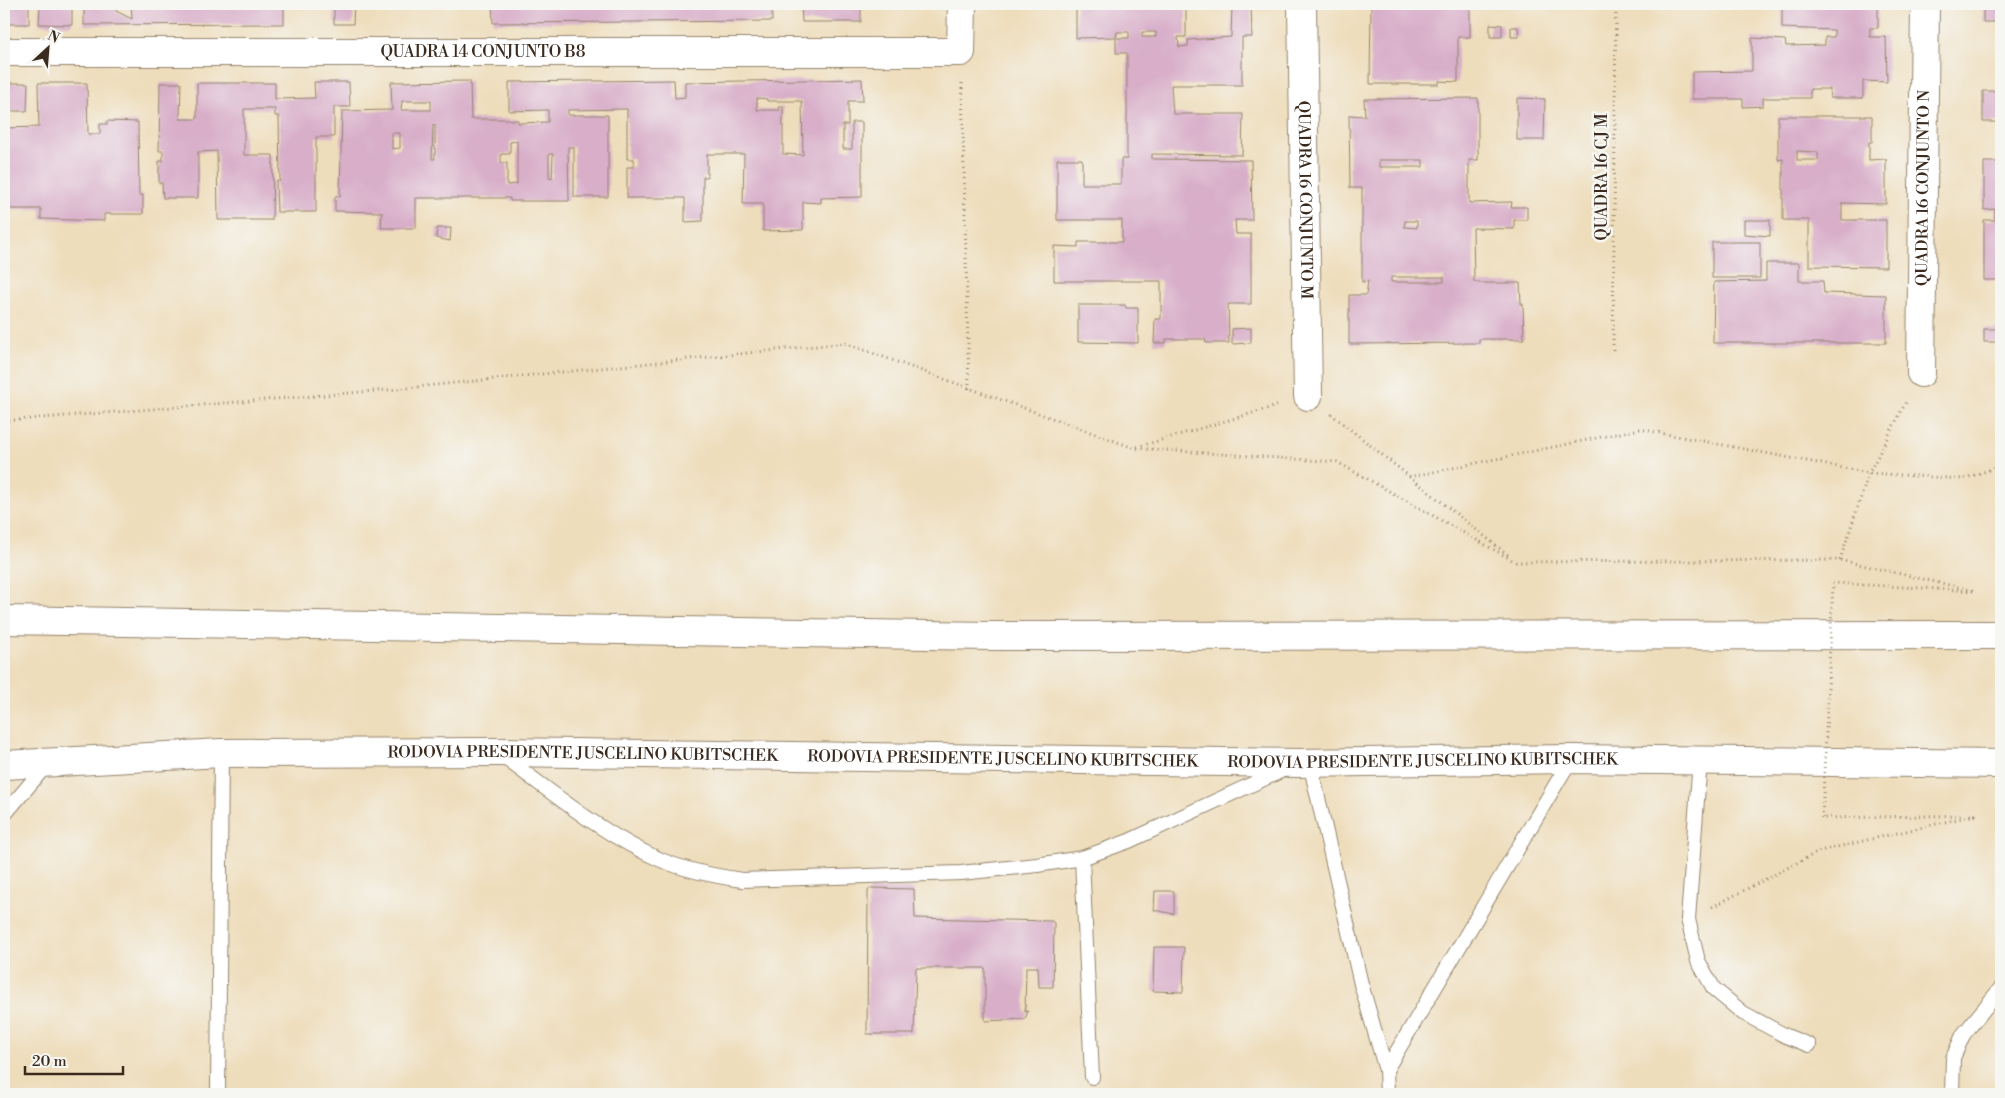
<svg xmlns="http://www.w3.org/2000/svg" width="2005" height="1098" font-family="'Libre Bodoni',serif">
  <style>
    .building { fill: #d8aec9; fill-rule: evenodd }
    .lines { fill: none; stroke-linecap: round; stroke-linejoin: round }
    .service-casing { stroke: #94846c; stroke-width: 16 }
    .minor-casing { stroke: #94846c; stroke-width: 30 }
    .trunk-casing { stroke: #94846c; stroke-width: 30 }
    .path { stroke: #94846c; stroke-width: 3; stroke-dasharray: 1 4; stroke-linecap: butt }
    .service { stroke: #fff; stroke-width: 14 }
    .minor { stroke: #fff; stroke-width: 28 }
    .trunk { stroke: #fff; stroke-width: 28 }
    .path-bridge { stroke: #94846c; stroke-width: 3; stroke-dasharray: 1 4; stroke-linecap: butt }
    .labels { text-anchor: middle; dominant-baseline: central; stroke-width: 5; stroke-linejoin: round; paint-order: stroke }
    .street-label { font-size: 16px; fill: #3b2a1e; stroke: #f6f6f2 }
  </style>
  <rect width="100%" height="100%" fill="#f6f6f2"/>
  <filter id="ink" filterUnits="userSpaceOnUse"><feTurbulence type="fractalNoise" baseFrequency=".02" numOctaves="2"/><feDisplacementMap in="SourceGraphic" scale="10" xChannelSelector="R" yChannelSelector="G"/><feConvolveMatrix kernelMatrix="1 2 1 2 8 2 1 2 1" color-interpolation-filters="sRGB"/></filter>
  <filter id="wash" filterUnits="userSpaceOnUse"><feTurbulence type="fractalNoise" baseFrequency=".0096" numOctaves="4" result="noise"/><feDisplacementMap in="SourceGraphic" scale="20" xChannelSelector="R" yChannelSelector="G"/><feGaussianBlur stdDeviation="1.12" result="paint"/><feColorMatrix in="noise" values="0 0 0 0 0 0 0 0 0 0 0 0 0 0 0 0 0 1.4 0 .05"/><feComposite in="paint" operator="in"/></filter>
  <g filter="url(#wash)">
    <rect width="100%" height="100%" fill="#edb"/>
    <g id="blocks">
      <!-- building -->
      <path class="building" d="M4 4H29V24H4Z
        M40 4H72V25L39 24Z
        M84 4H116V11L132 19 131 4 284 5V24L84 25Z
        M334 4H354L353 24H334Z
        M492 4H772V21L493 23Z
        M801 4H861V22H802Z
        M1076 4H1186V37H1178L1179 47 1188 46V40L1231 37 1232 4H1251L1252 37H1242V85H1171L1173 114H1243L1242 155 1152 154V159L1251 160 1252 220H1235L1236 234H1251V304H1228L1229 343H1206L1205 339H1166V343H1154L1155 319H1161V281H1054V246L1078 247V242H1122V220H1057V159H1082V184H1121V159H1127V53H1116V38H1129V32H1117L1116 37 1076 38ZM1142 32H1156V37H1142Z
        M1371 4H1470V37H1458V82L1439 81V84H1370Z
        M1782 4H1878V28H1870V37H1886L1887 82 1863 81V98H1830L1829 89H1810V98H1763V106L1743 107V99H1692V72L1752 71V38L1785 40 1786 46 1825 45V37H1834V30L1782 28Z
        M1983 4H2001V22H1983Z
        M1490 24 1502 25V37H1490Z
        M1511 27H1518L1519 37H1511Z
        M862 79 863 101H848V125H843V149H852V122H862V197L821 198V203L803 202V230L763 231V204H743L744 154H707V177H703V221L685 222V198H627V167H634V159H627V109L568 110V115H608V197H574V147H568L569 201H510V198H416V228H381L382 212 335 211V196H340L342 111 392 110 391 82 470 81 471 119H509L510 120H518V123L548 122V110L509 111V82L674 80 675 98 685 97V82ZM757 98 767 99V101H802L803 155 783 154V107H779L780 110H757ZM402 101H431V110H401ZM433 124 435 125V159H432ZM392 133H400V148L392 149ZM517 141V184L507 185V163H501V154H510V142ZM549 154H553L552 178 549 177Z
        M314 82H349L350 107H334V137H316V212H277L276 181H280L279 116H275V109H244V155H273L272 220H218L217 151 198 152V198H163L162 183H159V161H163V151H159L160 83H181L180 119H197V83H275V99L315 98Z
        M4 83H28L27 111H4Z
        M38 83H87L88 134H100V124H107V121L138 122 139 195H143V214H104V221L41 219V209H4V128L39 127Z
        M1983 91H2001V122H1983Z
        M1478 98V160H1469V203L1512 202 1511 207H1527V220H1514V229L1473 228 1474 281 1478 283H1520L1521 304H1523L1524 339H1479V343L1349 344V295H1366L1368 281 1362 282V188H1350L1349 115 1365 116 1364 99ZM1379 160H1423V167H1379ZM1405 221H1417V228L1404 227ZM1391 277H1444V282H1391Z
        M1517 98 1545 99 1544 140H1517Z
        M1778 116H1872V142H1869V160L1886 159V204L1842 203V220H1886V267L1809 266V220H1783V159L1778 160ZM1797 151 1818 152V160H1797Z
        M1984 162H2001V280H1984V220H1995V209L1984 210Z
        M1744 220H1770V236L1744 234Z
        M437 228H451L450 241 436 238Z
        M1712 242H1760V278H1712Z
        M1766 263H1799V281H1823L1824 293 1886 295V343H1713L1714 282 1766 281Z
        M1078 305H1125L1126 308H1138V343L1078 342Z
        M1251 328V343L1232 344V329Z
        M1984 329H2001V342H1984Z
        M870 888 914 889 915 918 1052 921 1054 923 1053 987H1039L1038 967H1026L1025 1012 1028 1011 1025 1019 985 1021V968H916L914 1034H867L868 891Z
        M1155 891H1174V914L1154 910Z
        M1154 947H1184L1183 992 1153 991Z"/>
    </g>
  </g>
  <g filter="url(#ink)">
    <use href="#blocks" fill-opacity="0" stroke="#94846c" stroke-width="1"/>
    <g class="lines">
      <!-- service casing -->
      <g class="service-casing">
        <path id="service" d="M501 755C552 792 603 835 661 860 687 871 715 876 742 880L961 873 1037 865 1082 858 1129 841 1285 769
          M1700 760 1688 919 1698 961 1714 989 1743 1013 1786 1036 1809 1045
          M1310 763 1361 984 1386 1070 1387 1094
          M4 815 47 764
          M1082 858 1092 1077
          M1386 1070 1571 759
          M218 1094 221 753
          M1952 1094 1953 1058 1963 1035 2001 988"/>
      </g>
      <!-- minor casing -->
      <g class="minor-casing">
        <g id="minor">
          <path id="s1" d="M1302 4 1308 396"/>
          <path id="s2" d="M4 52H961L962 4"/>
          <path id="s3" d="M1921 373 1925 4"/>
        </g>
      </g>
      <!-- trunk casing -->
      <g class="trunk-casing">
        <g id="trunk">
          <path d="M4 620 990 636 2001 635"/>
          <path id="s4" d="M4 765 221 753 496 752 1298 763 1571 759 2001 764"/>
        </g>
      </g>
      <!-- path -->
      <path class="path" d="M962 83 969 389
        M1613 350 1616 4
        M1331 414 1508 555
        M4 421 387 390 845 343 1134 448 1337 462 1516 562 1840 560 1975 591 1833 583
        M1137 447 1280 405
        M1409 477 1640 429 1869 473 1963 479 2001 466
        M1840 560 1869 473 1907 400
        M1712 907 1820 851 1975 815 1822 818"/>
      <!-- service -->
      <use href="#service" class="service"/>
      <!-- minor -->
      <use href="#minor" class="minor"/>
      <!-- trunk -->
      <use href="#trunk" class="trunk"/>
      <!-- path-bridge -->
      <path class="path-bridge" d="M1822 818 1833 583"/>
    </g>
  </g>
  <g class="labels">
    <!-- street labels -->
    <g class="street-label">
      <text stroke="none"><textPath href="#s2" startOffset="479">QUADRA 14 CONJUNTO B8</textPath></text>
      <text transform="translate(1602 177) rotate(-90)">QUADRA 16 CJ M</text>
      <text stroke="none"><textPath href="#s3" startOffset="185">QUADRA 16 CONJUNTO N</textPath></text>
      <text stroke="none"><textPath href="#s1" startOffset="196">QUADRA 16 CONJUNTO M</textPath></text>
      <text stroke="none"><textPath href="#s4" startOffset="579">RODOVIA PRESIDENTE JUSCELINO KUBITSCHEK</textPath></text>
      <text stroke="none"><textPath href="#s4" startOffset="999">RODOVIA PRESIDENTE JUSCELINO KUBITSCHEK</textPath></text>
      <text stroke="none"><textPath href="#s4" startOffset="1419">RODOVIA PRESIDENTE JUSCELINO KUBITSCHEK</textPath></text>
    </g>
  </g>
  <!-- margin -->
  <rect width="2005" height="1098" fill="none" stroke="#f6f6f2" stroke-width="20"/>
  <!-- north arrow -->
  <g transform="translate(48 48) rotate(26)" stroke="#f6f6f2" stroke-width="4" paint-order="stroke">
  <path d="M0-4L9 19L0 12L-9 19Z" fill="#3b2a1e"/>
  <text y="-8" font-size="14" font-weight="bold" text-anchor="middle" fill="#3b2a1e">N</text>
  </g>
  <!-- scale -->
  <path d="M25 1066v8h98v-8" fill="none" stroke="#3b2a1e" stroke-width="2.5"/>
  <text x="32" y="1066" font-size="15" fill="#3b2a1e" stroke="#f6f6f2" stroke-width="4" paint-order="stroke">20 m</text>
</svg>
